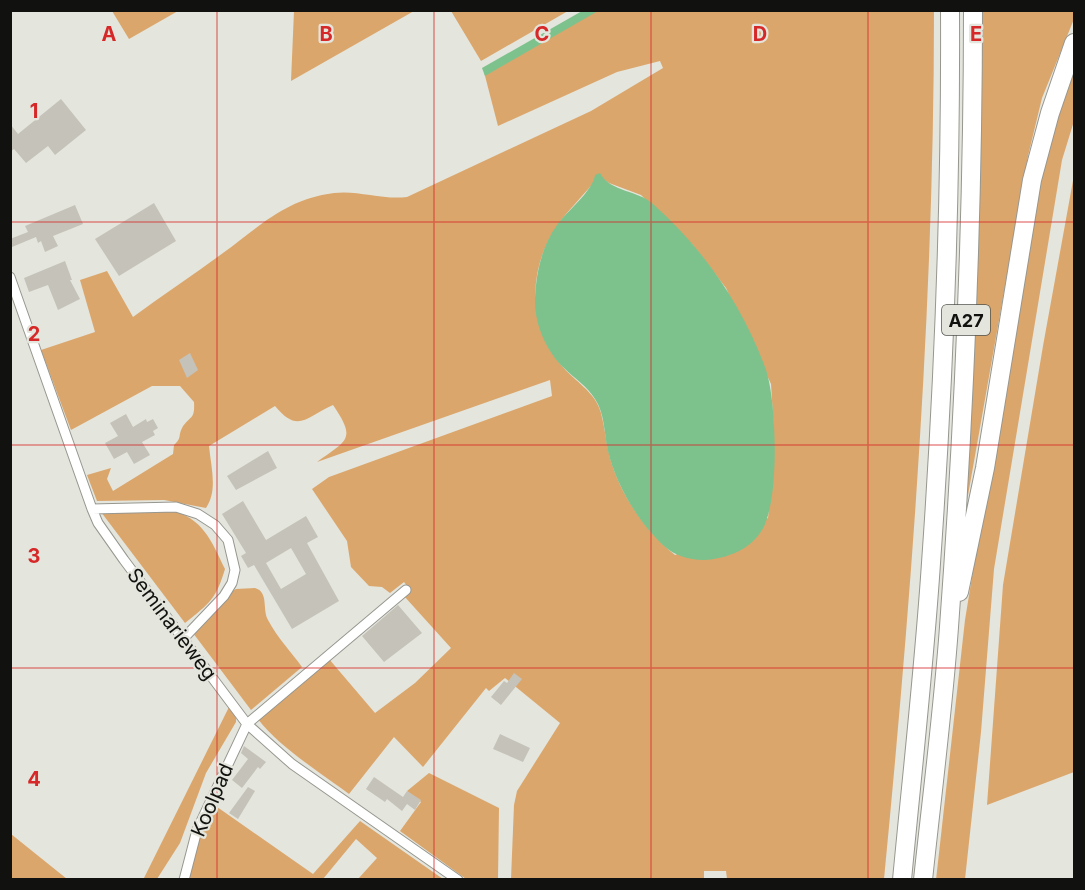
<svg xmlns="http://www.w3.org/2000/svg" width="1085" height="890" font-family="Inter,sans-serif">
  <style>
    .green { fill: #dba66c; fill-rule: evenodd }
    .water { fill: #7dc28c }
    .building { fill: #c5c2ba; fill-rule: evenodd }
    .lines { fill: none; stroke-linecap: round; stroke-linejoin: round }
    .street-casing { stroke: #979790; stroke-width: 11 }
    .highway-casing { stroke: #979790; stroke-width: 20 }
    .street { stroke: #fff; stroke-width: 9 }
    .highway { stroke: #fff; stroke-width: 18 }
    .grid { fill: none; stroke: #d62828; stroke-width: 1.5; stroke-opacity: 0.55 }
    .labels { text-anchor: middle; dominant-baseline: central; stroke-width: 4.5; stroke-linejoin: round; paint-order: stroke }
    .shield { fill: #e4e5dc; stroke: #50514c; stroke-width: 1.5 }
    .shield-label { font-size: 18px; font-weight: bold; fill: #11120f }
    .street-label { font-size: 20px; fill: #11120f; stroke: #e4e5dc }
    .grid-label { font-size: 20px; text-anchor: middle; font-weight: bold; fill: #d62828; stroke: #e4e5dc; stroke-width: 4.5; stroke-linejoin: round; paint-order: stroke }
  </style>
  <rect width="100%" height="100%" fill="#e4e5dc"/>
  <!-- green -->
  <path class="green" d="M112 11H178L129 39Z
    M294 11V10L414 11 291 81Z
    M451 11H568L481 61Z
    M590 11H934C934 301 912 590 884 879H727L726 871H704V880L511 879 514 805 517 791 560 723 505 678 489 691 486 688 423 767 394 737 349 794C321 773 279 747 258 719L329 659 375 713 415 683 451 648 404 596 410 590 404 582 390 593 382 587 369 586 351 567 347 541 312 489 329 477 552 396 550 380 317 462C347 440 357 440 333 405 306 417 298 434 275 406L209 446C211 467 218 491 206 508L164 500 97 501 87 475 111 468 107 479 113 491 173 454 174 445C182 438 178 436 182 428 190 415 195 421 194 402L180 386H152L71 430 41 350 95 332 80 280 107 271 133 317C163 295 193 275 223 253 260 226 286 199 334 193 358 190 382 200 407 197L591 111 663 68 660 61 617 72 498 126 484 72ZM603 179 609 183 641 195 692 244 726 288 771 384 774 433 773 472 768 518 675 555C646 532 620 494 610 458 606 443 605 428 601 413 595 391 575 382 561 365 527 325 528 268 557 226 568 210 583 196 595 181Z
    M976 11H1074V19L1042 98 1028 156 964 518Z
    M1074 59V121L1062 160 994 569 981 732 965 879 936 880 965 620 1037 177Z
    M1074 175V772L987 805 1003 585 1043 346Z
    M170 510C203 518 211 540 225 569 216 599 210 603 185 623L101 512Z
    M255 588C269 592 262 609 268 620 277 637 291 652 302 667L251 710 193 633 210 618 231 592 236 589Z
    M229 707 236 718V722L206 773 180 843 157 879 143 880Z
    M429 773 499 808 498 879H466L400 831 421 802 407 791Z
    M210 802 313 874 360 821 443 879H358L377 858 356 839 323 879 193 880 188 876Z
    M11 834 67 879H11Z"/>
  <!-- water -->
  <path class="water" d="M582 11H598L485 76 482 68Z
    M600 173C610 192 638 190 653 204 703 248 742 305 765 367 777 398 780 502 762 530 752 547 733 556 714 559 697 562 677 558 664 546 638 522 616 485 608 451 604 434 605 414 595 399 588 387 574 378 564 368 546 351 534 323 535 298 536 272 542 246 557 225 567 211 593 191 595 175Z"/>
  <!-- building -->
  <path class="building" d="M61 99 86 130 55 155 48 146 26 163 14 149 10 152V124L18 134Z
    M154 203 176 241 119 276 95 239Z
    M75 205 83 224 53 236 58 246 45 252 41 241 38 243 36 237 12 247 10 239 28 232 25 226Z
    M65 261 72 280H70L80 299 58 310 48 285 29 292 24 278Z
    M190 353 198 370 187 378 179 360Z
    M126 414 133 427 146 419 147 422 153 419 158 428 153 431 155 435 142 442 150 455 134 464 127 452 114 459 105 443 118 436 110 423Z
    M268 451 277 468 236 490 227 476Z
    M243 501 266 540 306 516 318 537 307 543 339 601 292 629 254 565 248 568 241 556 246 553 222 514ZM291 548 306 574 281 589 266 563Z
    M398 605 422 633 384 662 362 636Z
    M514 673 522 679 501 705 491 697 504 681 507 683Z
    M500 734 530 748 523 762 493 749Z
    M244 746 266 762 260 769 258 767 242 788 232 780 248 759 241 753Z
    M374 777 403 797 407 791 421 800 415 810 407 804 402 811 387 799 385 802 366 789Z
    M248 787 255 791 238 819 229 813Z"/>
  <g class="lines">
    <!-- street casing -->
    <g class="street-casing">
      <path id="street" d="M10 277 92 509 98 523 124 560 247 724 292 764 458 880
        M92 509 176 507 198 514 215 525 228 540 235 570 232 583 224 596 183 639
        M184 880 197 830 247 724 406 590"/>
    </g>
    <!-- highway casing -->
    <g class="highway-casing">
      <path id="highway" d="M959 592 985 468 1032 180 1050 113 1074 43
        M902 880C912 774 924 669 931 563 944 379 951 195 950 10
        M923 880C932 795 943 711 949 627 964 422 973 216 973 10"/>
    </g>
    <!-- street -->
    <use href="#street" class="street"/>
    <!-- highway -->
    <use href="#highway" class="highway"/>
  </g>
  <!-- grid -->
  <path class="grid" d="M217 10V880M434 10V880M651 10V880M868 10V880M10 222H1074M10 445H1074M10 668H1074"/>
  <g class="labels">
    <!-- shield labels -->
    <rect class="shield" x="942" y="305" width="48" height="30" rx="4.5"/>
    <g class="shield-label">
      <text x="966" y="320">A27</text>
    </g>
    <!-- street labels -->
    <g class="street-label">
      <text transform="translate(172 624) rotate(53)">Seminarieweg</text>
      <text transform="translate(212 800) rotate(-67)">Koolpad</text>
    </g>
  </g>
  <g class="grid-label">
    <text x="109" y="41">A</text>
    <text x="326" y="41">B</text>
    <text x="542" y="41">C</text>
    <text x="760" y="41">D</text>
    <text x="976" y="41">E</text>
    <text x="34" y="118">1</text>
    <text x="34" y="341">2</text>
    <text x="34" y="563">3</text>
    <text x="34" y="786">4</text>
  </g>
  <!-- border -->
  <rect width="1085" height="890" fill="none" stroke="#11120f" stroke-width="24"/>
</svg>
